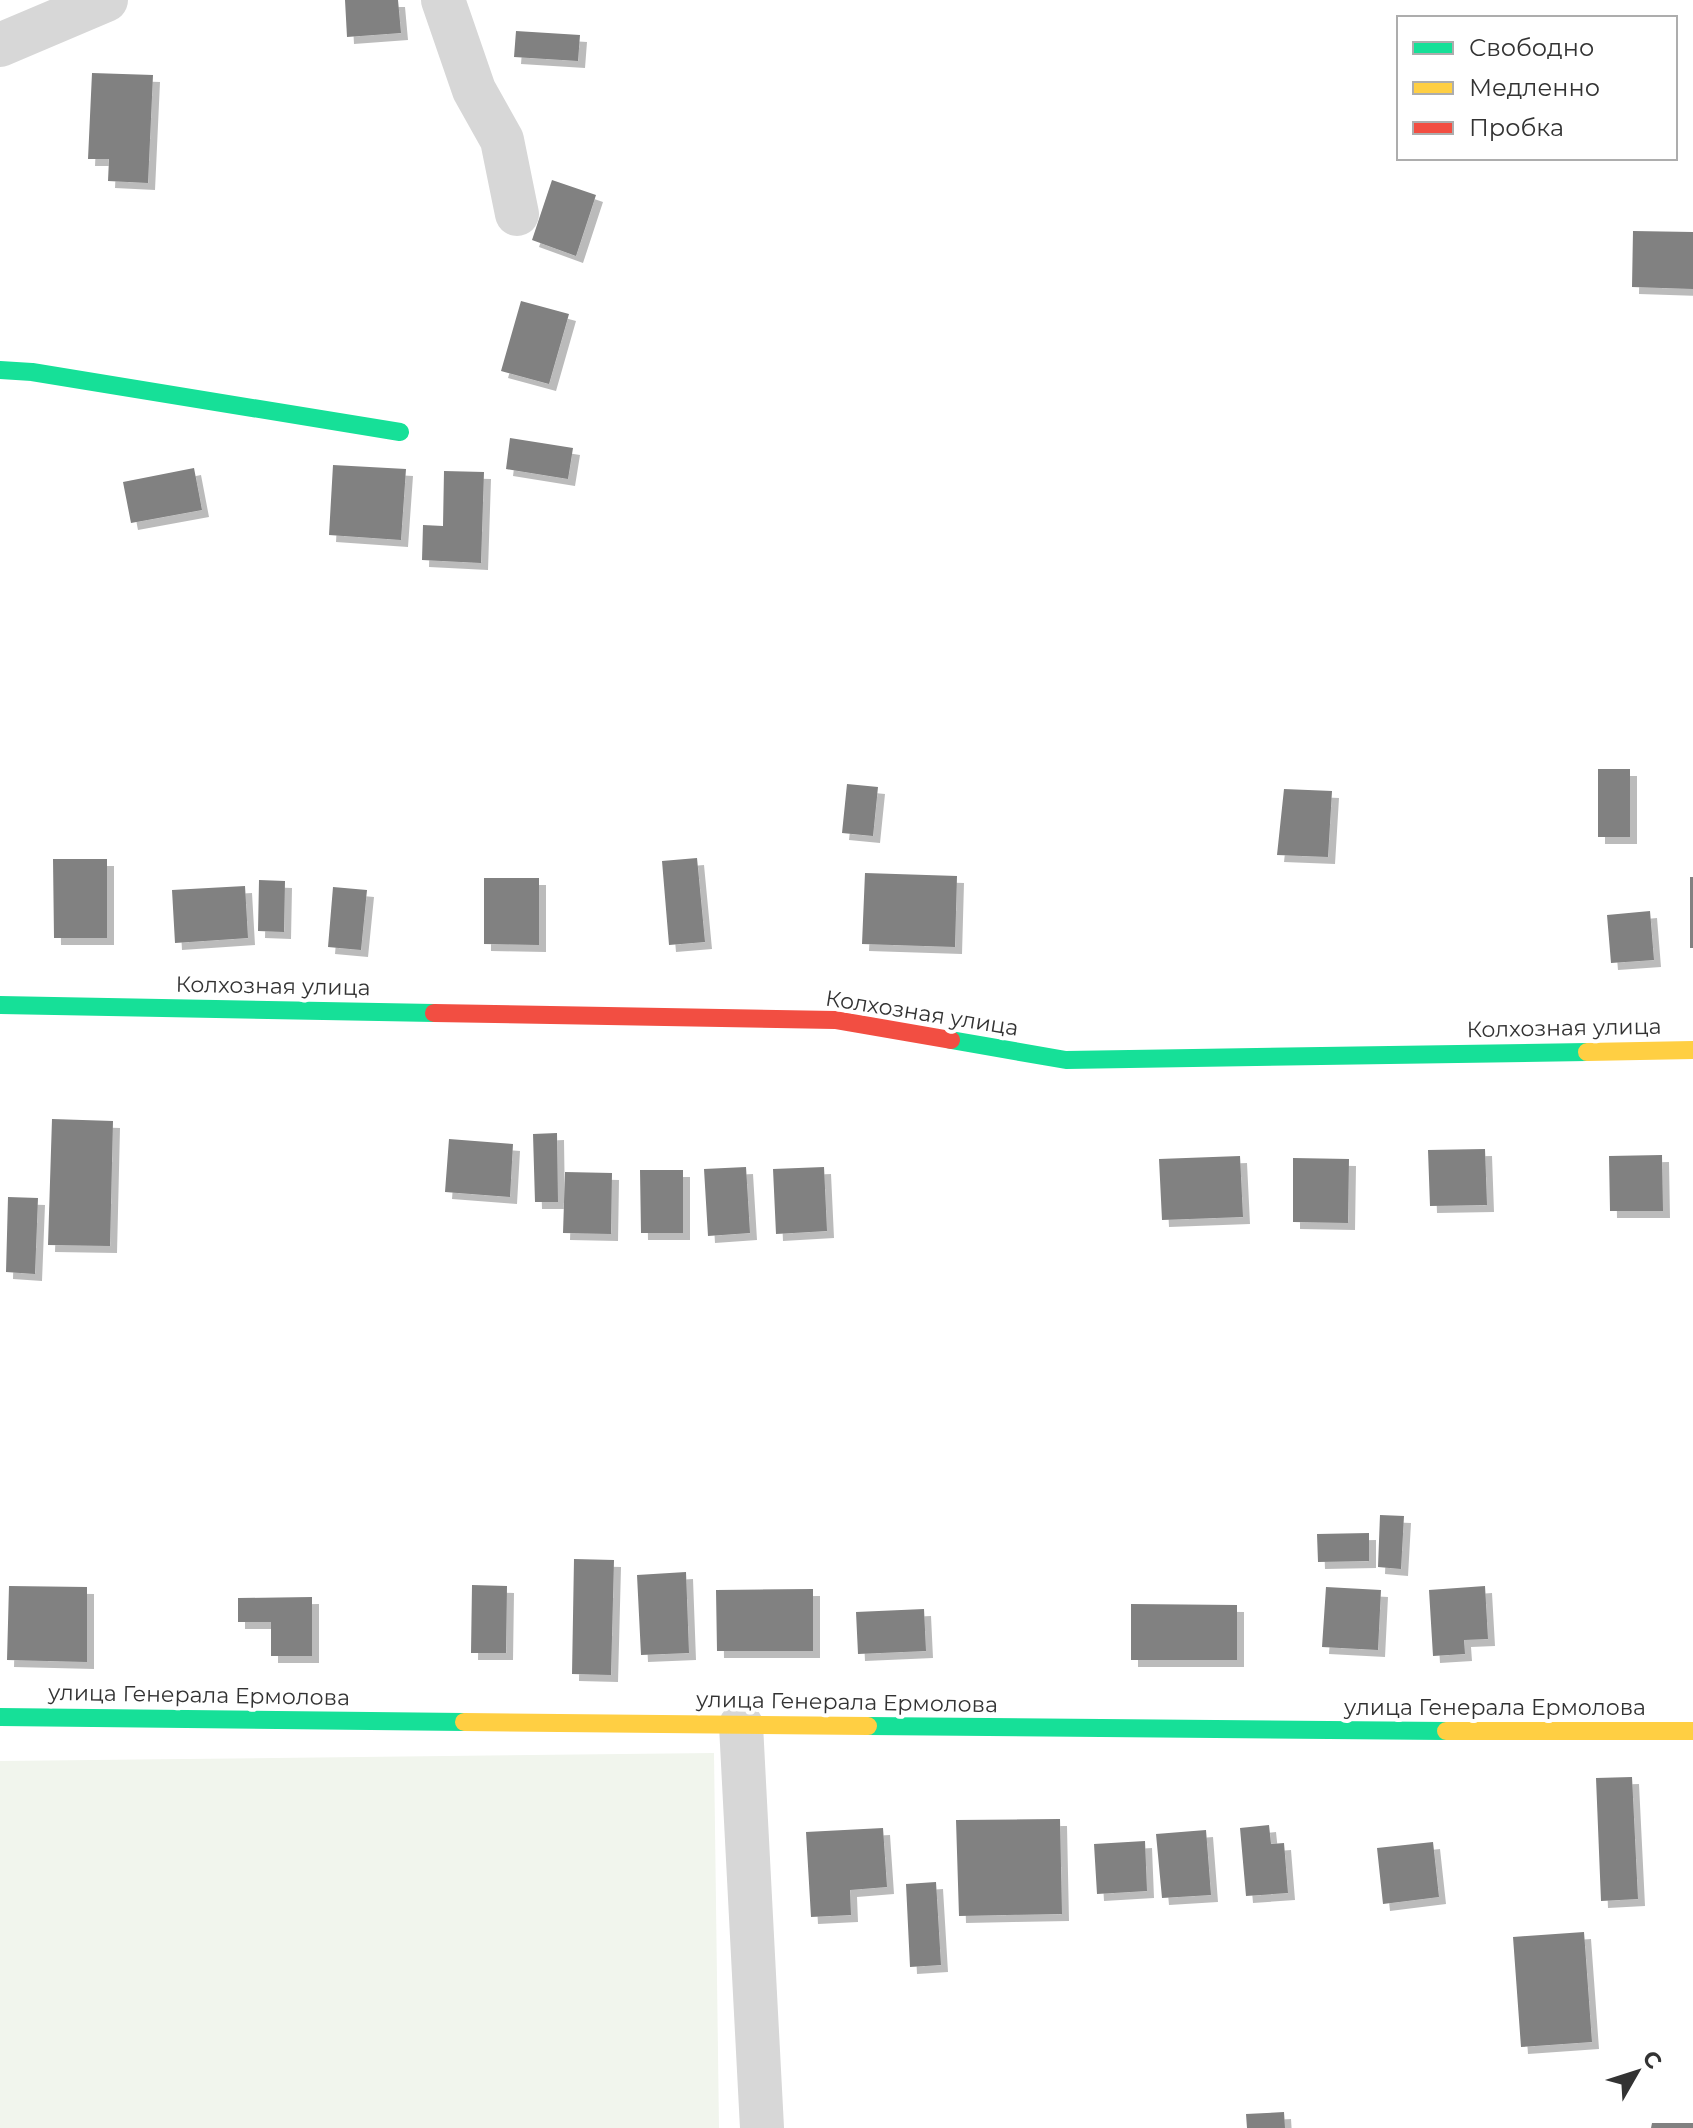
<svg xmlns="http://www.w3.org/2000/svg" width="1693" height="2128" font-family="Montserrat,sans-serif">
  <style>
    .green { fill: #f1f5ed }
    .building { fill: #818181; filter: url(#shadow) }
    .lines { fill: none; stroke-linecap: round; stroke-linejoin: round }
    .street { stroke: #d7d7d7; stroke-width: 44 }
    .fast { stroke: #16e098; stroke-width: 18 }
    .slow { stroke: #ffcf43; stroke-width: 18 }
    .jam { stroke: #f24e42; stroke-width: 18 }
    .labels { text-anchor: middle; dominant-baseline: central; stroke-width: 8; stroke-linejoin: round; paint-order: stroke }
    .street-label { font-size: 22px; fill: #333; stroke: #fff }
  </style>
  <defs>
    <filter id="shadow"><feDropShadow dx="7" dy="7" stdDeviation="0" flood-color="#0004"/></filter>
  </defs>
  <rect width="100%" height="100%" fill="#fff"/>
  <!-- green -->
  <path class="green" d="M714 1753 719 2128H0V1761Z"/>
  <!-- building -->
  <path class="building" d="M345 0H398L401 33 347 37Z
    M516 31 580 35 578 61 514 57Z
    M92 73 153 75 148 183 108 181 109 159H88Z
    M552 180 596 195 576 256 532 240Z
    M1633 231 1693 232V289L1632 287Z
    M521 301 569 314 549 384 501 371Z
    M510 438 573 448 568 479 506 469Z
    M333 465 406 469 401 540 329 535Z
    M194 468 202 510 131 523 123 482Z
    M444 471 484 472 481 563 422 560 423 525 443 526Z
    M1598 769H1630V837H1598Z
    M847 784 878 787 873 836 842 833Z
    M1284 789 1332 791 1328 857 1277 855Z
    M697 858 705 942 669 945 662 861Z
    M53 859H107V938H54Z
    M865 873 957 876 955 947 862 944Z
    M1690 877H1693V948H1690Z
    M484 878H539V945L484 944Z
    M259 880 285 881 284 932 258 931Z
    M245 886 248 938 175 943 172 890Z
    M333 887 367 890 361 950 328 947Z
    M1650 911 1654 960 1611 963 1607 915Z
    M52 1119 113 1121 110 1246 48 1245Z
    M557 1133 558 1202H535L533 1134Z
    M449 1139 513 1144 510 1197 445 1192Z
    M1485 1149 1487 1205 1430 1206 1428 1150Z
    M1662 1155 1663 1211H1610L1609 1156Z
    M1240 1156 1243 1217 1162 1220 1159 1159Z
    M1293 1158 1349 1159 1348 1223 1293 1222Z
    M746 1167 750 1233 708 1236 704 1169Z
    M824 1167 827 1231 776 1234 773 1169Z
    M640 1170H683V1233H641Z
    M565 1172 612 1173 611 1234 563 1233Z
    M8 1197 38 1198 35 1274 6 1272Z
    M1380 1515 1404 1516 1401 1569 1378 1567Z
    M1369 1533V1561L1318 1562 1317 1534Z
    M574 1559 614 1560 611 1675 572 1674Z
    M686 1572 689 1653 641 1655 637 1575Z
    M472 1585 507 1586 506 1653H471Z
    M9 1586 87 1587V1662L7 1660Z
    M1485 1586 1488 1639 1464 1640 1465 1654 1433 1656 1429 1590Z
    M1326 1587 1381 1590 1378 1650 1322 1647Z
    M813 1589V1651H717L716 1590Z
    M312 1597V1656H271V1622H238V1598Z
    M1131 1604 1237 1605V1660H1131Z
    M924 1609 926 1651 858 1654 856 1612Z
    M1632 1777 1638 1899 1601 1901 1596 1778Z
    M1060 1819 1062 1914 959 1916 956 1820Z
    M1269 1825 1271 1844 1284 1843 1288 1893 1246 1896 1240 1828Z
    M883 1828 887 1887 850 1890 851 1915 811 1917 806 1832Z
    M1206 1830 1211 1895 1162 1898 1156 1834Z
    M1145 1841 1147 1891 1097 1894 1094 1844Z
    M1433 1842 1439 1897 1383 1904 1377 1848Z
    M936 1882 941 1965 910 1967 906 1884Z
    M1584 1932 1592 2042 1521 2047 1513 1937Z
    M1284 2112 1285 2128H1247L1246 2114Z
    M1652 2123H1693V2128H1651Z"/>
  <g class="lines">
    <!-- street -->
    <path class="street" d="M443 0 474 90 502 140 517 214
      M0 45 106 0
      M741 1725 762 2128"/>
    <!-- fast -->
    <path class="fast" d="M0 370 32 372 400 432
      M0 1005 434 1013
      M951 1040 1066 1060 1587 1052
      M0 1717 464 1722
      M868 1726 1446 1731"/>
    <!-- slow -->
    <path class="slow" d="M1587 1052 1693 1050
      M464 1722 868 1726
      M1446 1731H1693"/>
    <!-- jam -->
    <path class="jam" d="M434 1013 835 1020 951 1040"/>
  </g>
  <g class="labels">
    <!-- street labels -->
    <g class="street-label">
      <text transform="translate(273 986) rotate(1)">Колхозная улица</text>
      <text transform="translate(922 1013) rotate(9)">Колхозная улица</text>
      <text transform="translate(1564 1028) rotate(-1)">Колхозная улица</text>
      <text transform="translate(199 1695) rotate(1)">улица Генерала Ермолова</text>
      <text transform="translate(847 1702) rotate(1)">улица Генерала Ермолова</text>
      <text x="1495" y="1707">улица Генерала Ермолова</text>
    </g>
  </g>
  <!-- legend -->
  <rect x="1397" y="16" width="280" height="144" fill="#ffffff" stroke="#adadad" stroke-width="2"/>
  <rect x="1413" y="42" width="40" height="12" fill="#16e098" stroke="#adadad" stroke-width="2"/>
  <text x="1469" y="56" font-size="24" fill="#333333">Свободно</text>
  <rect x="1413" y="82" width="40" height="12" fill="#ffcf43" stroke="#adadad" stroke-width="2"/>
  <text x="1469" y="96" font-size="24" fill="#333333">Медленно</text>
  <rect x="1413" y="122" width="40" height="12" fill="#f24e42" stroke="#adadad" stroke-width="2"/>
  <text x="1469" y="136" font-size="24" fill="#333333">Пробка</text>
  <!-- north arrow -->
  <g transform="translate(1637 2072) rotate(51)" stroke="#ffffff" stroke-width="6" paint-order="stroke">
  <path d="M0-6L14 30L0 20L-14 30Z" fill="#333333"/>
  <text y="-12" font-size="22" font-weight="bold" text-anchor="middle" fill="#333333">С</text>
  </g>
</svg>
